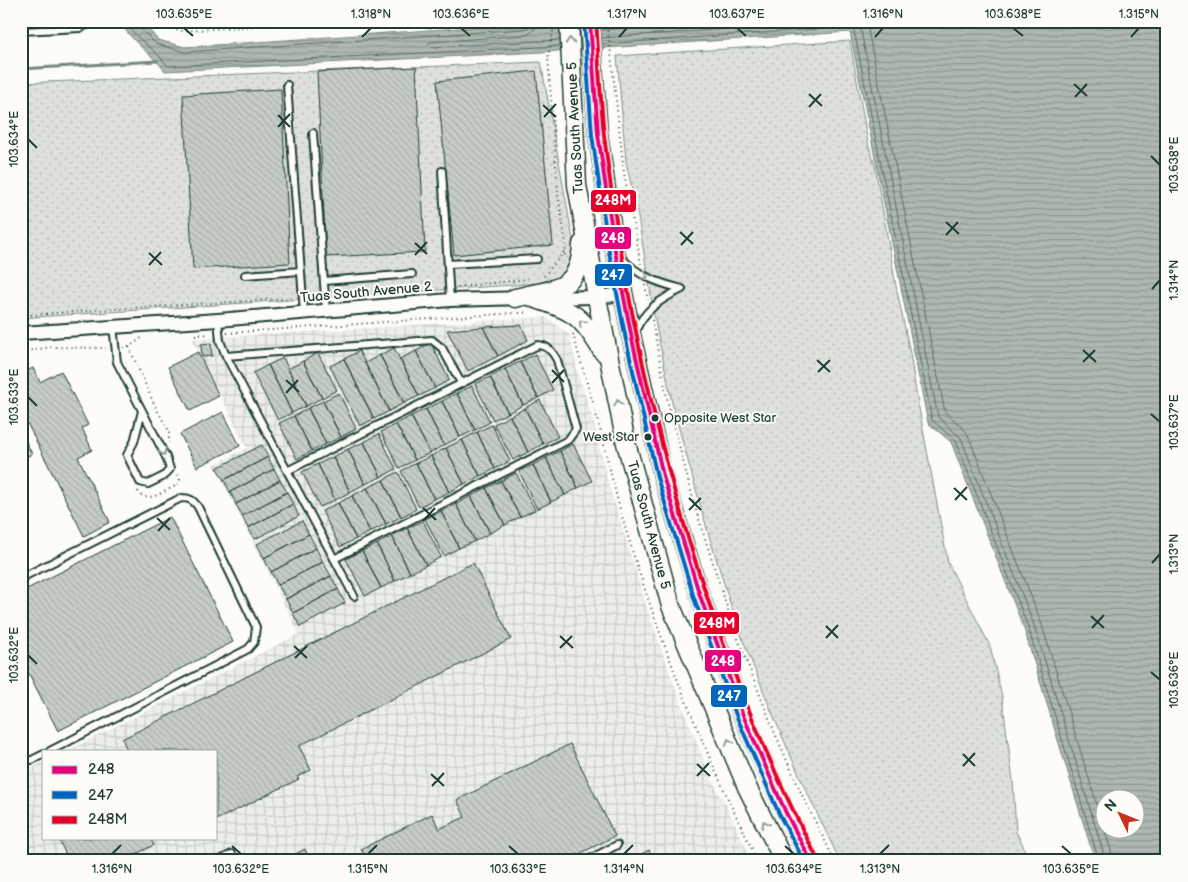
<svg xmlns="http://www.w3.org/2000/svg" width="1188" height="882" font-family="'Balsamiq Sans',sans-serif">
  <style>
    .industrial { fill: url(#industrial-grid) }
    .grass { fill: url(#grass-dots); stroke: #7e8e88 }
    .water { fill: url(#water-rules); stroke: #75877f; fill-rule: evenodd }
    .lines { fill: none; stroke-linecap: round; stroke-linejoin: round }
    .shore { stroke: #586e66; stroke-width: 1 }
    .stream { stroke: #75877f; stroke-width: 3 }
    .building { fill: url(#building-back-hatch); stroke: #1f3d34 }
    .lane-casing { stroke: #1f3d34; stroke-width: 10 }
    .street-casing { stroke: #1f3d34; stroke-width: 16 }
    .secondary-casing { stroke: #1f3d34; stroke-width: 21 }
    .path { stroke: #1f3d34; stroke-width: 2; stroke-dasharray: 1 4; stroke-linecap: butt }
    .lane { stroke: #fdfcf7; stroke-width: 6 }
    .street { stroke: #fdfcf7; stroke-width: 12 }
    .secondary { stroke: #fdfcf7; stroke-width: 18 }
    .bus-1-casing { stroke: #fdfcf7; stroke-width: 8 }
    .bus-2-casing { stroke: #fdfcf7; stroke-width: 8 }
    .bus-3-casing { stroke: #fdfcf7; stroke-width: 8 }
    .bus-1 { stroke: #e5007d; stroke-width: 4 }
    .bus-2 { stroke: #0065bd; stroke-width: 4 }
    .bus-3 { stroke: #e4002b; stroke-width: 4 }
    .oneway { stroke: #8e9c96 }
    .ticks { fill: none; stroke: #1f3d34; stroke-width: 2 }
    .bus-dot { fill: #1f3d34; stroke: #fdfcf7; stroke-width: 2 }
    .labels { text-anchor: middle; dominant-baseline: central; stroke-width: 4; stroke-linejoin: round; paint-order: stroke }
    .bus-label { font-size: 13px; fill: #1f3d34; stroke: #fdfcf7; text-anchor: start }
    .street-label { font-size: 14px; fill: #1f3d34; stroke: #fdfcf7 }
    .line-badge { stroke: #fdfcf7; stroke-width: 2 }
    .badge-label { font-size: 14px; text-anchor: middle; font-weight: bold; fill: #fff }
    .neatline { fill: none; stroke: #1f3d34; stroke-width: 2 }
    .ticks-label { font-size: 12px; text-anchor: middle; fill: #1f3d34 }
  </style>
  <defs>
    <pattern id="industrial-grid" width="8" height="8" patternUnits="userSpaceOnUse" patternTransform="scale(1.25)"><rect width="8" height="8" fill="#eceee9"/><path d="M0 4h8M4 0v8" fill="none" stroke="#cacdc8"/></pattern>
    <pattern id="grass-dots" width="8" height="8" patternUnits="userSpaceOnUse" patternTransform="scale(1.25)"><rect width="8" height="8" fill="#dde0db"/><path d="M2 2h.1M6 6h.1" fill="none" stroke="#bdc1bd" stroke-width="1.8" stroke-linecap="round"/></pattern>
    <pattern id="water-rules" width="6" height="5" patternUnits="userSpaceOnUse" patternTransform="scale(1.25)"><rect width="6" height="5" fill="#aeb8b1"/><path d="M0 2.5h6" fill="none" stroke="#8d9791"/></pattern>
    <pattern id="building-back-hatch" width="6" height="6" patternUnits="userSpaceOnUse" patternTransform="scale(1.25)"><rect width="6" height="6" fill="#c6cdc7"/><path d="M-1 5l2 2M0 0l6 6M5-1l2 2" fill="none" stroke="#aab1ac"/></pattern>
  </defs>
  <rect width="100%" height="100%" fill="#fdfcf7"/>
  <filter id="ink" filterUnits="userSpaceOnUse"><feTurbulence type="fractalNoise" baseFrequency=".02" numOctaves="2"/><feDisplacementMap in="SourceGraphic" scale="10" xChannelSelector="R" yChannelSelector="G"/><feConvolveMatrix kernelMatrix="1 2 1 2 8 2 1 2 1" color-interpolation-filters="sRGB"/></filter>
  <g filter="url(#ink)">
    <!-- industrial -->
    <path class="industrial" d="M546 317 570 335 577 371 593 420 607 479 648 611 677 693 700 751 720 797 722 796 752 861H23L21 857V773L44 762V838H216V751H67L299 634 214 465 247 448 192 339Z"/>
    <!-- grass -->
    <path class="grass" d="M850 41 868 143 875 166 896 286 910 353 916 392 948 563 990 646 1002 697 1013 781 1016 832 1023 845 1027 861H840L803 784 773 715 737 625 707 529 673 407 656 326 637 211 626 162 617 56Z
      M541 62 577 262 558 282 21 318V83Z"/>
    <!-- water -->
    <path class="water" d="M120 21H141L158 40 185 47 560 21H1167V861H1095L1024 629 951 442 928 423 850 32 542 52 165 71C151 53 131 42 120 21ZM1106 800H1136V830H1106Z"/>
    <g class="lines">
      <!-- shore -->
      <path class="shore" d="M125 21C134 37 148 44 160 57 163 60 165 63 168 66L560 46
        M138 21 139 27 156 44 185 52 525 29 529 26 530 21
        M537 21 534 30 527 35 430 42 428 45 430 47 560 40
        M852 21 858 25 861 31 938 417 961 438 1034 625 1106 861
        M865 21 868 30 945 412 963 428 968 435 1041 622 1112 854 1113 861
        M601 30 733 21
        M601 38 843 21
        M602 44 848 27 854 30 932 420 956 441 1028 627 1099 861"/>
      <!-- stream -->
      <path class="stream" d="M21 69 157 61"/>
    </g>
    <!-- building -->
    <path class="building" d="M416 67 425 252 326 257 317 72Z
      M536 71 553 245 454 255 437 81Z
      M281 89 290 263 193 269 183 95Z
      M521 325 528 340 498 356 483 327Z
      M483 327 498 356 468 371 447 330Z
      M211 343 212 356 202 357 201 344Z
      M431 343 449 380 435 388 416 351Z
      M394 348 419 396 404 403 380 355Z
      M359 351 389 411 374 419 344 359Z
      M416 351 435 388 419 396 400 359Z
      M198 352 219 396 190 411 168 367Z
      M318 353 337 390 322 398 303 361Z
      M535 354 553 390 538 398 520 362Z
      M380 355 404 403 389 411 365 363Z
      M283 358 306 406 292 413 268 365Z
      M344 359 374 419 360 426 330 366Z
      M303 361 322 398 306 406 288 369Z
      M520 362 538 398 523 405 505 369Z
      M268 365 292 413 278 420 253 373Z
      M33 368 40 382 61 371 88 425 82 428 92 450 78 457 110 522 84 536 21 411V374Z
      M505 369 523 405 508 413 490 377Z
      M490 377 508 413 493 420 475 384Z
      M472 386 490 422 475 430 457 393Z
      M339 393 356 429 341 437 323 401Z
      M457 393 475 430 460 437 442 401Z
      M540 400 558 437 543 444 525 408Z
      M323 401 341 437 326 444 308 408Z
      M442 401 460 437 444 445 426 409Z
      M308 408 326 444 312 451 294 416Z
      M525 408 543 444 528 452 510 416Z
      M426 409 444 445 430 453 411 416Z
      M223 412 240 446 197 467 180 434Z
      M294 416 312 451 297 459 279 423Z
      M411 416 430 453 415 460 396 424Z
      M510 416 528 452 513 460 494 424Z
      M396 424 415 460 399 468 381 432Z
      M492 425 510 461 495 469 477 432Z
      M21 432 32 454 21 459Z
      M477 432 495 469 480 476 462 440Z
      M379 434 396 469 381 477 364 442Z
      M462 440 480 476 464 484 446 448Z
      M364 442 381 477 365 484 348 449Z
      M573 444 592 481 578 488 560 451Z
      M262 445 268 457 224 480 217 468Z
      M446 448 464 484 449 492 431 456Z
      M348 449 365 484 350 492 333 457Z
      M560 451 578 488 565 495 546 458Z
      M431 456 449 492 434 499 416 463Z
      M268 457 274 469 230 492 224 480Z
      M333 457 350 492 335 500 318 464Z
      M546 458 565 495 551 502 533 465Z
      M416 463 434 499 419 507 401 471Z
      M318 464 335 500 320 507 302 472Z
      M533 465 551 502 537 509 519 471Z
      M274 469 280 480 236 504 230 492Z
      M398 472 416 509 401 517 383 480Z
      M516 473 535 510 520 517 501 481Z
      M280 480 287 492 242 516 236 504Z
      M383 480 401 517 386 524 367 488Z
      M501 481 520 517 505 525 486 488Z
      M367 488 386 524 370 532 352 496Z
      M486 488 505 525 490 533 471 496Z
      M287 492 293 504 248 528 242 516Z
      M352 496 370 532 356 539 338 503Z
      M471 496 490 533 475 541 456 504Z
      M338 503 356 539 340 547 322 511Z
      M293 504 299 516 255 539 248 528Z
      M456 504 475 541 459 548 441 511Z
      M441 511 459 548 444 556 425 519Z
      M170 517 233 642 58 731 21 658V592Z
      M302 521 309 534 264 558 257 544Z
      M423 521 441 557 426 565 407 528Z
      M407 528 426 565 410 573 392 536Z
      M309 534 316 548 271 572 264 558Z
      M392 536 410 573 395 581 377 544Z
      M377 544 395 581 381 588 362 551Z
      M316 548 323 562 278 585 271 572Z
      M362 551 381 588 365 596 346 559Z
      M323 562 331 576 286 599 278 585Z
      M473 563 511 639 299 746 311 770 297 777 299 779 216 820V751H128L122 739Z
      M331 576 338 589 293 613 286 599Z
      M338 589 345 603 300 627 293 613Z
      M570 744 615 836 565 861H367L361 849 432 814 439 829 465 817 457 800Z
      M58 838H150L154 845 126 859V861H69Z
      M305 849 310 861H282Z
      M649 850 654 861H628Z"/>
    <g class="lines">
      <!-- lane casing -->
      <g class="lane-casing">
        <path id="lane" d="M21 31 80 28 87 25 91 21
          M287 85 304 313
          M313 133 326 311
          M442 171 450 300
          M621 257C637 276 659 283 682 289
          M448 264 537 259
          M245 275 301 271
          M324 281 412 274
          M218 320 220 341 226 356 354 596
          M113 326 117 362 166 457 170 469 164 476 148 484 140 482 127 455 134 442 142 411
          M635 332C644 310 661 299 682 289
          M226 356 432 340 442 348 461 383
          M287 471 538 345C548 346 552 351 557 360L576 429 568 440 334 559
          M21 578 181 498C190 498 193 500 198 507L256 627 254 642 248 649 50 751
          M21 761 32 760 44 754
          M219 861 232 854
          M586 861 617 845"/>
      </g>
      <!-- street casing -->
      <g class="street-casing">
        <path id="street" d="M543 298 597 297 623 294
          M21 333 218 320 450 300 523 298"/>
      </g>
      <!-- secondary casing -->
      <g class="secondary-casing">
        <path id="secondary" d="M569 21 577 185 599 308 626 443 671 606 747 787 784 861
          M590 21 598 134 615 251 632 339 663 476 700 596 742 713 786 813 811 861
          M515 298C553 288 580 293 582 244
          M533 298C574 311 581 315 603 352"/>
      </g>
      <!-- path -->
      <path class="path" d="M159 21 167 27 180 31 337 21
        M606 21 611 54 624 173 641 264
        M554 26 548 58 558 194 566 243 565 257
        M544 276 565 251
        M645 285 648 300
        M458 287 528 279
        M334 296 404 291
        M519 313 529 312
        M21 316 69 312 294 298
        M652 320 668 403 696 510 733 626 774 731 803 797 835 861
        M227 333 515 313
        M573 334C580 361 589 387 596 414 605 447 612 480 621 513 656 633 702 749 758 861
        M195 335 210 334
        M123 347H129L143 337
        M129 347 155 406 169 431V443
        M21 352 51 347 106 348
        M138 491C145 506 166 490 177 485L180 480 177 474"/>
      <!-- lane -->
      <use href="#lane" class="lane"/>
      <!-- street -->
      <use href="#street" class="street"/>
      <!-- secondary -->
      <use href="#secondary" class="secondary"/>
      <!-- bus-1 casing -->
      <g class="bus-1-casing">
        <path id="bus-1" d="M590 21 598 134 615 251 632 339 663 476 700 596 742 713 786 813 811 861"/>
      </g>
      <!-- bus-2 casing -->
      <g class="bus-2-casing">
        <path id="bus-2" d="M584 21 592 135 609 252 626 340 657 477 694 598 736 715 780 816 804 861"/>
      </g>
      <!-- bus-3 casing -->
      <g class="bus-3-casing">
        <path id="bus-3" d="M596 21C599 59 600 97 604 135 634 381 702 637 817 858"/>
      </g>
      <!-- bus-1 -->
      <use href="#bus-1" class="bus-1"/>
      <!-- bus-2 -->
      <use href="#bus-2" class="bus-2"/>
      <!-- bus-3 -->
      <use href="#bus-3" class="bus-3"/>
    </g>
    <!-- one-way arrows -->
    <defs><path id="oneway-chevron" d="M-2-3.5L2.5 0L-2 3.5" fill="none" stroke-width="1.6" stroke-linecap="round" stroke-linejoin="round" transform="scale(1.25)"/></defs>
    <g class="oneway">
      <use href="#oneway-chevron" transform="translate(570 41) rotate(-92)"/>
      <use href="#oneway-chevron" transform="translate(645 276) rotate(27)"/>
      <use href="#oneway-chevron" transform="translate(582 323) rotate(-134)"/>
      <use href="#oneway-chevron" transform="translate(618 403) rotate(-102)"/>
      <use href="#oneway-chevron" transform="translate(163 452) rotate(64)"/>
      <use href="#oneway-chevron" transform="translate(729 742) rotate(-112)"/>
      <use href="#oneway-chevron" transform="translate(765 824) rotate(-116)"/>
    </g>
  </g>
  <!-- ticks -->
  <path class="ticks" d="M184 28 193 36M461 28 470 36M737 28 746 36M1013 28 1023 36M362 37 371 28M619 37 627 28M875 37 883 28M1131 37 1139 28M1074 84 1087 96M809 94 822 106M1075 97 1087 84M543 105 556 117M809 107 821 94M278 115 290 127M544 117 556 104M278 127 290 114M28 139 37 148M1151 156 1160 165M946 222 959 234M680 232 693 244M946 235 958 222M415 243 427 254M681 245 693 232M149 253 162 265M415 255 427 242M149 265 161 252M1152 289 1160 280M1083 350 1096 362M817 360 830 372M1083 362 1095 350M552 370 564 382M818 372 830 360M286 380 299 392M552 383 564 370M286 393 298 380M28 397 37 406M1151 414 1160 422M954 488 967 500M689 498 701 510M955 500 967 487M423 508 436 520M689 510 701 498M157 518 170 530M423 521 435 508M158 531 170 518M1152 563 1160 554M1091 616 1104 628M826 626 838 638M1092 628 1104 615M560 636 573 648M826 638 838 625M294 646 307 658M560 648 572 636M28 655 37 664M295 658 307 646M1151 672 1160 680M963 754 975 766M697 764 710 776M963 766 975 753M431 774 444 786M697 776 709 763M432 786 444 773M232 846 241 854M509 846 518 854M785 846 794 854M1062 846 1071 854M112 854 121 845M368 854 377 845M624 854 633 845M880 854 889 845"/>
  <!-- markers -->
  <g class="bus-dot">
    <circle cx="655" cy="418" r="4.5"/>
    <circle cx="648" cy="437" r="4.5"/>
  </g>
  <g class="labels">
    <!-- bus labels -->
    <g class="bus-label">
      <text x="664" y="418">Opposite West Star</text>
      <text x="639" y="437" text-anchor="end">West Star</text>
    </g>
    <!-- street labels -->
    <g class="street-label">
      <text transform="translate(575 128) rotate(-93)">Tuas South Avenue 5</text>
      <text transform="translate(366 292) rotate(-5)">Tuas South Avenue 2</text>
      <text transform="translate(649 525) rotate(75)">Tuas South Avenue 5</text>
    </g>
  </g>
  <g class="line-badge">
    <rect x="590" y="189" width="47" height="24" rx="5" fill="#e4002b"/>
    <rect x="594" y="226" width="38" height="24" rx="5" fill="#e5007d"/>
    <rect x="594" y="263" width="39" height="24" rx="5" fill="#0065bd"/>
    <rect x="693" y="611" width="47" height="24" rx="5" fill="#e4002b"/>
    <rect x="704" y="649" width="38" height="24" rx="5" fill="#e5007d"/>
    <rect x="710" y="684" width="38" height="24" rx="5" fill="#0065bd"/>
  </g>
  <g class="badge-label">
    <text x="613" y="205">248M</text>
    <text x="613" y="243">248</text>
    <text x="613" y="280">247</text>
    <text x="717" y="628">248M</text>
    <text x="723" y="666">248</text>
    <text x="729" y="701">247</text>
  </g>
  <!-- margin -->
  <rect width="1188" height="882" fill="none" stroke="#fdfcf7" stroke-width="55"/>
  <!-- legend -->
  <rect x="42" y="750" width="175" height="90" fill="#fdfcf7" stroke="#a4b0a9"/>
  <rect x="52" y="766" width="25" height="8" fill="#e5007d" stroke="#a4b0a9"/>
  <text x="88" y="774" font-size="15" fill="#1f3d34">248</text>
  <rect x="52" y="791" width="25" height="8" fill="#0065bd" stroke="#a4b0a9"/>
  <text x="88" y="800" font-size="15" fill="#1f3d34">247</text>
  <rect x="52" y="816" width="25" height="8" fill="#e4002b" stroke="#a4b0a9"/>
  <text x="88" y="824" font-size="15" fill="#1f3d34">248M</text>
  <!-- north arrow -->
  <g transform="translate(1120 814) rotate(313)"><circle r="24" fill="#fdfcf7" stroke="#a4b0a9"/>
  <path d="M0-4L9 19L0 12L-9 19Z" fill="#c8321e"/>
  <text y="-8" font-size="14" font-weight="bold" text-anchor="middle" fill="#1f3d34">N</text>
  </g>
  <rect x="28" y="28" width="1132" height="826" class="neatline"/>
  <g class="ticks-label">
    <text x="184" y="18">103.635°E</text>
    <text x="371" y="18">1.318°N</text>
    <text x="461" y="18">103.636°E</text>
    <text x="627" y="18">1.317°N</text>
    <text x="737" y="18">103.637°E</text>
    <text x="883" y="18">1.316°N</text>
    <text x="1013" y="18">103.638°E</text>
    <text x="1139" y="18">1.315°N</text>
    <text transform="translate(14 139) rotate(-90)" y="4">103.634°E</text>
    <text transform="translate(1174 165) rotate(-90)" y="4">103.638°E</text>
    <text transform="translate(1174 280) rotate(-90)" y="4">1.314°N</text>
    <text transform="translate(14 397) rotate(-90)" y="4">103.633°E</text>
    <text transform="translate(1174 422) rotate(-90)" y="4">103.637°E</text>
    <text transform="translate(1174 554) rotate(-90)" y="4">1.313°N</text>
    <text transform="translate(14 655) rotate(-90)" y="4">103.632°E</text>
    <text transform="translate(1174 680) rotate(-90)" y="4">103.636°E</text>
    <text x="112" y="873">1.316°N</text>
    <text x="241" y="873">103.632°E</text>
    <text x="368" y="873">1.315°N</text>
    <text x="518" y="873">103.633°E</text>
    <text x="624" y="873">1.314°N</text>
    <text x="794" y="873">103.634°E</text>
    <text x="880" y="873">1.313°N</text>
    <text x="1071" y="873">103.635°E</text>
  </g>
</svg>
